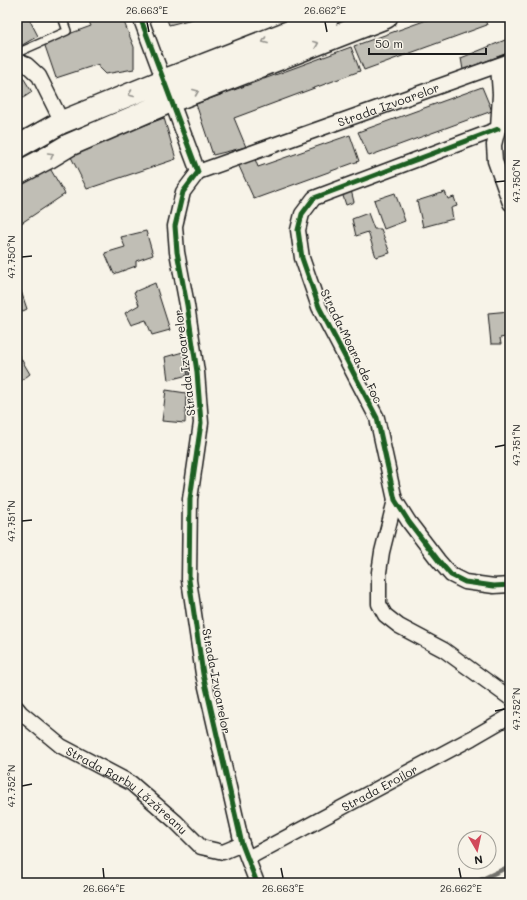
<svg xmlns="http://www.w3.org/2000/svg" width="527" height="900" font-family="Mali,sans-serif">
  <style>
    .lines { fill: none; stroke-linecap: round; stroke-linejoin: round }
    .stream { stroke: #72716c; stroke-width: 4.5 }
    .building { fill: #c0beb5; stroke: #1c1c1c }
    .lane-casing { stroke: #1c1c1c; stroke-width: 10 }
    .street-casing { stroke: #1c1c1c; stroke-width: 17 }
    .primary-casing { stroke: #1c1c1c; stroke-width: 25 }
    .lane { stroke: #f7f3e8; stroke-width: 7 }
    .street { stroke: #f7f3e8; stroke-width: 14 }
    .primary { stroke: #f7f3e8; stroke-width: 22 }
    .cycleway-casing { stroke: #f7f3e8; stroke-width: 8 }
    .cycleway { stroke: #1b5e20; stroke-width: 5 }
    .oneway { stroke: #94928c }
    .ticks { fill: none; stroke: #1c1c1c; stroke-width: 1.5 }
    .labels { text-anchor: middle; dominant-baseline: central; stroke-width: 3; stroke-linejoin: round; paint-order: stroke }
    .street-label { font-size: 12px; fill: #1c1c1c; stroke: #f7f3e8 }
    .neatline { fill: none; stroke: #1c1c1c; stroke-width: 1.5 }
    .ticks-label { font-size: 10px; text-anchor: middle; fill: #1c1c1c }
  </style>
  <rect width="100%" height="100%" fill="#f7f3e8"/>
  <filter id="ink" filterUnits="userSpaceOnUse"><feTurbulence type="fractalNoise" baseFrequency=".025" numOctaves="2"/><feDisplacementMap in="SourceGraphic" scale="8" xChannelSelector="R" yChannelSelector="G"/><feConvolveMatrix kernelMatrix="1 2 1 2 8 2 1 2 1" color-interpolation-filters="sRGB"/></filter>
  <g filter="url(#ink)">
    <g class="lines">
      <!-- stream -->
      <path class="stream" d="M474 883 510 866"/>
    </g>
    <!-- building -->
    <path class="building" d="M17 17H28L38 36 17 48Z
      M87 17H122L134 47V69L105 74 99 68V64L56 78 44 43 91 26Z
      M166 17H200L169 25Z
      M435 17H484L487 25 364 70 354 46Z
      M510 38V52L463 70 461 58Z
      M351 47 360 71 234 118 246 147 213 155 196 104Z
      M19 71 32 92 17 102V73Z
      M482 87 492 111 369 156 358 132Z
      M164 118 176 159 87 189 69 153Z
      M350 135 359 161 254 199 238 164 255 159 258 167Z
      M510 154V169L506 156Z
      M48 165 65 194 17 226V187Z
      M351 190 354 202 346 205 342 193Z
      M445 192 448 199 454 197 457 206 451 208 453 219 423 227 417 201Z
      M395 193 405 221 384 229 374 200Z
      M368 213 374 229H381L390 253 376 257 368 232 356 236 352 219Z
      M146 231 153 255 136 261V266L114 274 105 253 125 247 121 237Z
      M155 283 170 330 152 335 146 320 131 325 125 313 139 305 134 292Z
      M20 288 27 309 17 314V289Z
      M510 311V336L500 338 501 344H491L488 313Z
      M17 352 30 374 17 384Z
      M183 352 188 375 168 380 165 357Z
      M166 390 186 393 185 423 162 421Z"/>
    <g class="lines">
      <!-- lane casing -->
      <g class="lane-casing">
        <path id="lane" d="M17 53 67 31 62 17"/>
      </g>
      <!-- street casing -->
      <g class="street-casing">
        <g id="street">
          <path d="M140 17 198 172 183 192 175 226 177 252 187 305 197 372 201 423 190 499 189 580 203 674 242 844 257 883"/>
          <path d="M17 61 27 65 39 76 62 122"/>
          <path d="M498 66 500 94 498 129 494 145 495 161 510 203"/>
          <path d="M498 129 314 198 302 214 298 230 302 258 319 307 377 418 395 500 409 522 438 560 451 575 465 582 494 586 510 585"/>
          <path id="s1" d="M198 172 510 61"/>
          <path d="M395 500 382 552 379 572V604L385 615 399 626 444 650 510 698"/>
          <path id="s2" d="M17 708 21 713 61 746 131 783 176 822 201 847 223 852 242 844"/>
          <path id="s3" d="M248 858 472 738 510 716"/>
        </g>
      </g>
      <!-- primary casing -->
      <g class="primary-casing">
        <path id="primary" d="M17 147 62 122 163 81 328 17
          M17 174 49 157 69 145 171 101 386 17"/>
      </g>
      <!-- lane -->
      <use href="#lane" class="lane"/>
      <!-- street -->
      <use href="#street" class="street"/>
      <!-- primary -->
      <use href="#primary" class="primary"/>
      <!-- cycleway casing -->
      <g class="cycleway-casing">
        <path id="cycleway" d="M140 17 198 172 183 192 175 226 177 252 187 305 197 372 201 423 190 499 189 580 203 674 242 844 257 883
          M498 129 314 198 302 214 298 230 302 258 319 307 377 418 395 500 409 522 438 560 451 575 465 582 494 586 510 585"/>
      </g>
      <!-- cycleway -->
      <use href="#cycleway" class="cycleway"/>
    </g>
    <!-- one-way arrows -->
    <defs><path id="oneway-chevron" d="M-2-3.5L2.5 0L-2 3.5" fill="none" stroke-width="1.6" stroke-linecap="round" stroke-linejoin="round"/></defs>
    <g class="oneway">
      <use href="#oneway-chevron" transform="translate(265 41) rotate(159)"/>
      <use href="#oneway-chevron" transform="translate(316 44) rotate(-22)"/>
      <use href="#oneway-chevron" transform="translate(196 92) rotate(-22)"/>
      <use href="#oneway-chevron" transform="translate(131 94) rotate(158)"/>
      <use href="#oneway-chevron" transform="translate(51 155) rotate(-30)"/>
    </g>
  </g>
  <!-- ticks -->
  <path class="ticks" d="M147 22 149 32M325 22 327 32M495 182 505 181M22 257 32 256M495 447 505 445M22 521 32 520M495 711 505 709M22 786 32 784M103 868 104 878M281 868 283 878M459 868 461 878"/>
  <g class="labels">
    <!-- street labels -->
    <g class="street-label">
      <text stroke="none"><textPath href="#s1" startOffset="202">Strada Izvoarelor</textPath></text>
      <text transform="translate(352 346) rotate(64)">Strada Moara de Foc</text>
      <text transform="translate(184 363) rotate(-97)">Strada Izvoarelor</text>
      <text transform="translate(217 681) rotate(79)">Strada Izvoarelor</text>
      <text stroke="none"><textPath href="#s3" startOffset="149">Strada Eroilor</textPath></text>
      <text stroke="none"><textPath href="#s2" startOffset="138">Strada Barbu Lăzăreanu</textPath></text>
    </g>
  </g>
  <!-- margin -->
  <rect width="527" height="900" fill="none" stroke="#f7f3e8" stroke-width="44"/>
  <!-- north arrow -->
  <g transform="translate(477 850) rotate(171)"><circle r="19" fill="#f7f3e8" stroke="#9f9d96"/>
  <path d="M0-3L7 15L0 10L-7 15Z" fill="#d1495b"/>
  <text y="-6" font-size="11" font-weight="bold" text-anchor="middle" fill="#1c1c1c">N</text>
  </g>
  <!-- scale -->
  <path d="M369 48v6h117v-6" fill="none" stroke="#1c1c1c" stroke-width="2"/>
  <text x="375" y="48" font-size="12" fill="#1c1c1c" stroke="#f7f3e8" stroke-width="3" paint-order="stroke">50 m</text>
  <rect x="22" y="22" width="483" height="856" class="neatline"/>
  <g class="ticks-label">
    <text x="147" y="14">26.663°E</text>
    <text x="325" y="14">26.662°E</text>
    <text transform="translate(516 181) rotate(-90)" y="4">47.750°N</text>
    <text transform="translate(11 257) rotate(-90)" y="4">47.750°N</text>
    <text transform="translate(516 445) rotate(-90)" y="4">47.751°N</text>
    <text transform="translate(11 521) rotate(-90)" y="4">47.751°N</text>
    <text transform="translate(516 709) rotate(-90)" y="4">47.752°N</text>
    <text transform="translate(11 786) rotate(-90)" y="4">47.752°N</text>
    <text x="104" y="892">26.664°E</text>
    <text x="283" y="892">26.663°E</text>
    <text x="461" y="892">26.662°E</text>
  </g>
</svg>
